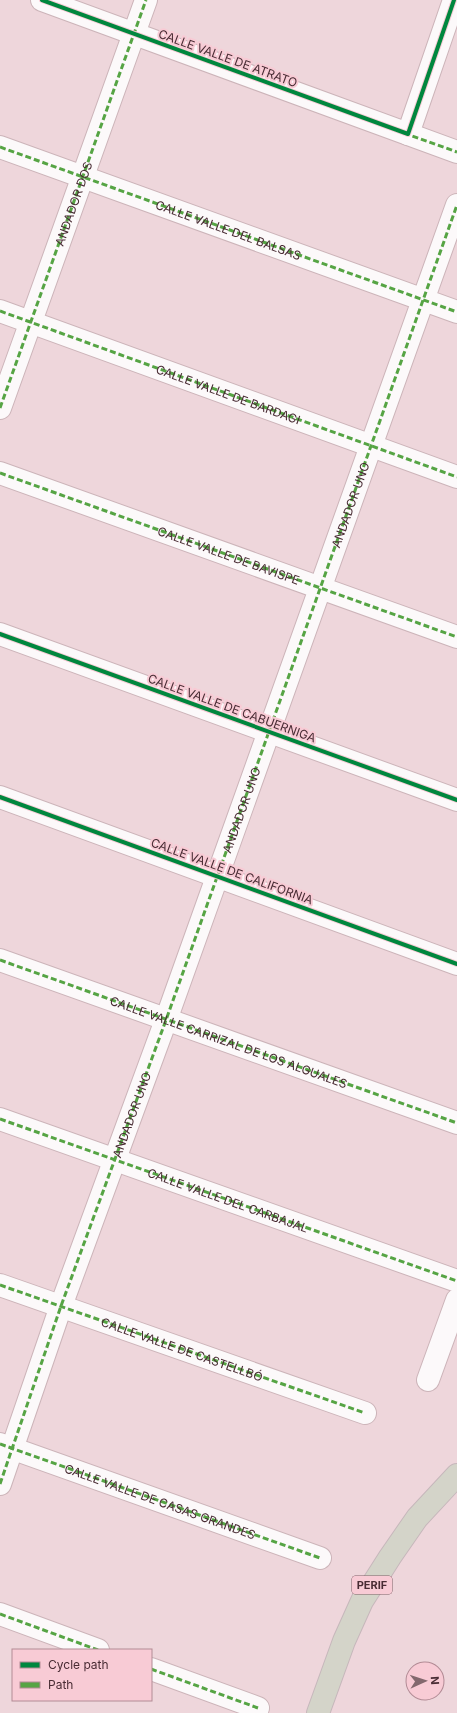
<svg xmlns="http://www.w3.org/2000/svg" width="457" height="1713" font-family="Inter,sans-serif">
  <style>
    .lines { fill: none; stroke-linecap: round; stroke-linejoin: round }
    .street-casing { stroke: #ccb4b9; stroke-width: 24 }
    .highway-casing { stroke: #c6b7bb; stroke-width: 24 }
    .street { stroke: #fcf9fa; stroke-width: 22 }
    .highway { stroke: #d4d4c9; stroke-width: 22 }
    .quiet { stroke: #56a444; stroke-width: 3; stroke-dasharray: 6 3; stroke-linecap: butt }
    .cycleway-casing { stroke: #f8cbd5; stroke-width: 6 }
    .cycleway { stroke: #00873e; stroke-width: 4 }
    .labels { text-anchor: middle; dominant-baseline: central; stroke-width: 4; stroke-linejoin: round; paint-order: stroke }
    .shield { fill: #f8cbd5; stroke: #7e5c64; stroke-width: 1 }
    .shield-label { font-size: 11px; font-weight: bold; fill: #492c34 }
    .street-label { font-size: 12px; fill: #492c34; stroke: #f8cbd5 }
  </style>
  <rect width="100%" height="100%" fill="#eed6db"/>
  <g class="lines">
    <!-- street casing -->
    <g class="street-casing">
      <g id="street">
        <path d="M42 0 457 152"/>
        <path d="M408 134 454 0"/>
        <path id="s1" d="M0 147 457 312"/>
        <path id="s2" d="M0 311 457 477"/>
        <path id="s3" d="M0 408 146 0"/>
        <path d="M0 473 457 637"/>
        <path d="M0 634 457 800"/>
        <path d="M0 797 457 964"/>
        <path d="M0 960 457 1123"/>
        <path d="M0 1119 457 1281"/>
        <path d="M0 1285 365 1413"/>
        <path d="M428 1380 457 1300"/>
        <path d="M0 1444 320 1558"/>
        <path d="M0 1484 61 1306 166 1020 457 205"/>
        <path d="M0 1614 98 1650"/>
        <path d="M151 1669 258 1708"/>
      </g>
    </g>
    <!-- highway casing -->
    <g class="highway-casing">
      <path id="highway" d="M318 1713 344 1641 362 1601 390 1557 417 1518 457 1475"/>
    </g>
    <!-- street -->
    <use href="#street" class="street"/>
    <!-- highway -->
    <use href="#highway" class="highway"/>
    <!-- quiet -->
    <g class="quiet">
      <path d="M404 133 457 152"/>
      <path d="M0 147 457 312"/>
      <path d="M0 311 457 477"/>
      <path d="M0 408 146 0"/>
      <path id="s4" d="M0 473 457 637"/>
      <path id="s5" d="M0 960 457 1123"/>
      <path id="s6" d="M0 1119 457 1281"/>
      <path id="s7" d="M0 1285 365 1413"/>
      <path id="s8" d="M0 1444 320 1558"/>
      <path id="s9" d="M0 1484 61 1306 166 1020 457 205"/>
      <path d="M0 1614 98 1650"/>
      <path d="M151 1669 258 1708"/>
    </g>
    <!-- cycleway casing -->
    <g class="cycleway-casing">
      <path id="cycleway" d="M42 0 408 134 454 0
        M0 634 457 800
        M0 797 457 964"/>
    </g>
    <!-- cycleway -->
    <use href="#cycleway" class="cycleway"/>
  </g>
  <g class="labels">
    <!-- shield labels -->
    <rect class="shield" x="352" y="1576" width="40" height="18" rx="3"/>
    <g class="shield-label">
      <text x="372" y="1585">PERIF</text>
    </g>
    <!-- street labels -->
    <g class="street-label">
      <text transform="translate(228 58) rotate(20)">CALLE VALLE DE ATRATO</text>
      <text stroke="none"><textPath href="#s3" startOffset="217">ANDADOR DOS</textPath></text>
      <text stroke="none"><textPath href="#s1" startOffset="243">CALLE VALLE DEL BALSAS</textPath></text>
      <text stroke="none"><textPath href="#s2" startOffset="243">CALLE VALLE DE BARDAGI</textPath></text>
      <text stroke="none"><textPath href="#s9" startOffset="1040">ANDADOR UNO</textPath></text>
      <text stroke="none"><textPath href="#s4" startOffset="243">CALLE VALLE DE BAVISPE</textPath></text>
      <text transform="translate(232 708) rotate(20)">CALLE VALLE DE CABUERNIGA</text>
      <text stroke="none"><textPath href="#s9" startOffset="716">ANDADOR UNO</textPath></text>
      <text transform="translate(232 871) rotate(20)">CALLE VALLE DE CALIFORNIA</text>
      <text stroke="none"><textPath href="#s5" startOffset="243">CALLE VALLE CARRIZAL DE LOS ALGUALES</textPath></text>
      <text stroke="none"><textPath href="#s9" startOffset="392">ANDADOR UNO</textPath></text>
      <text stroke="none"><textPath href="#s6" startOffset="242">CALLE VALLE DEL CARBAJAL</textPath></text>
      <text stroke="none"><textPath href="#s7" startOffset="193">CALLE VALLE DE CASTELLBÓ</textPath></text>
      <text stroke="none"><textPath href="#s8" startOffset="170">CALLE VALLE DE CASAS GRANDES</textPath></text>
    </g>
  </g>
  <!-- legend -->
  <rect x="12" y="1649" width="140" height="52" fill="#f8cbd5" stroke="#b28b95"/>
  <rect x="20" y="1662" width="20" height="6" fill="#00873e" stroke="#b28b95"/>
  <text x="48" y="1669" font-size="12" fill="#492c34">Cycle path</text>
  <rect x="20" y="1682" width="20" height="6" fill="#56a444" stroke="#b28b95"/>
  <text x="48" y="1689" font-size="12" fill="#492c34">Path</text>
  <!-- north arrow -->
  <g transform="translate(425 1681) rotate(87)"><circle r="19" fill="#f8cbd5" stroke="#b28b95"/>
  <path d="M0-3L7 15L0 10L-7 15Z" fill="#83686e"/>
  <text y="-6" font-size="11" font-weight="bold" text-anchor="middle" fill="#492c34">N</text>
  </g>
</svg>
